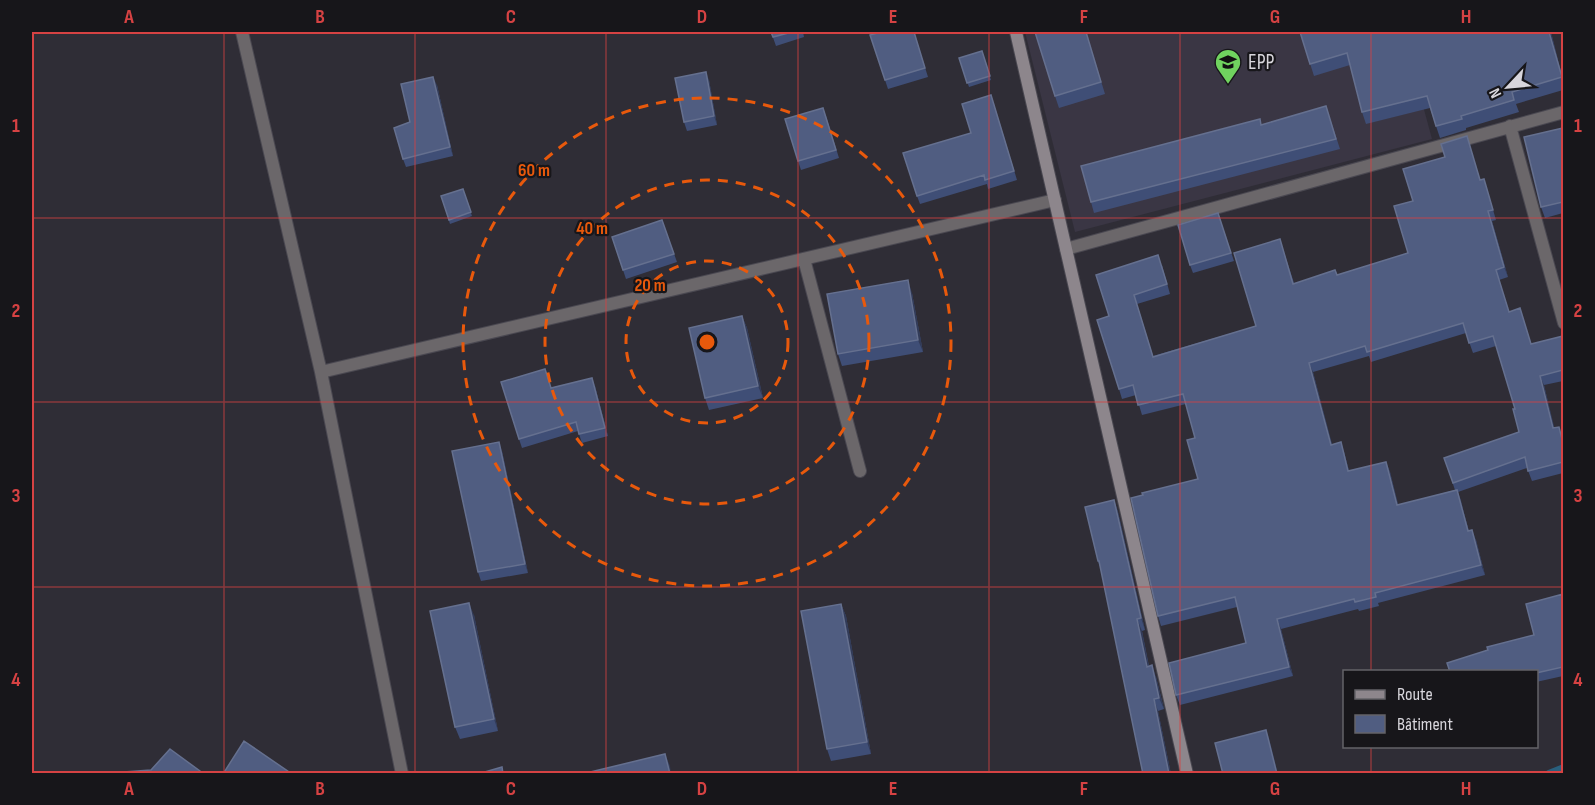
<svg xmlns="http://www.w3.org/2000/svg" width="1595" height="805" font-family="'Sofia Sans Condensed',sans-serif">
  <style>
    .built { fill: #3a3644 }
    .lines { fill: none; stroke-linecap: round; stroke-linejoin: round }
    .stream { stroke: #295f7d; stroke-width: 8 }
    .street-casing { stroke: #4a4851; stroke-width: 14 }
    .secondary-casing { stroke: #4a4851; stroke-width: 14 }
    .street { stroke: #6b676a; stroke-width: 12 }
    .secondary { stroke: #8d868c; stroke-width: 12 }
    .wall { fill: #3f4e76; fill-rule: evenodd }
    .shaded-wall { fill: #323b58 }
    .building { fill: #505d81; stroke: #65708f; stroke-width: 1.5 }
    .grid { fill: none; stroke: #d64243; stroke-width: 1.5; stroke-opacity: 0.55 }
    .ring { fill: none; stroke: #e8590c; stroke-width: 3; stroke-dasharray: 10 8 }
    .labels { text-anchor: middle; dominant-baseline: central; stroke-width: 4.5; stroke-linejoin: round; paint-order: stroke }
    .poi-label { font-size: 21px; fill: #d8d6dc; stroke: #17161a; text-anchor: start }
    .centre { fill: #e8590c; stroke: #17161a; stroke-width: 3 }
    .ring-label { font-size: 18px; text-anchor: middle; font-weight: bold; fill: #e8590c; stroke: #17161a; stroke-width: 4.5; stroke-linejoin: round; paint-order: stroke }
    .neatline { fill: none; stroke: #d64243; stroke-width: 2 }
    .grid-label { font-size: 20px; text-anchor: middle; font-weight: bold; fill: #d64243 }
  </style>
  <rect width="100%" height="100%" fill="#2f2d36"/>
  <!-- built -->
  <path class="built" d="M1025 32H1403L1432 139 1075 232Z"/>
  <g class="lines">
    <!-- stream -->
    <path class="stream" d="M1549 774 1564 768"/>
    <!-- street casing -->
    <g class="street-casing">
      <path id="street" d="M242 32 321 372 402 774
        M1510 126 1564 323
        M1066 249 1564 112
        M804 259 860 471
        M321 372 1055 200"/>
    </g>
    <!-- secondary casing -->
    <g class="secondary-casing">
      <path id="secondary" d="M1016 32 1187 774"/>
    </g>
    <!-- street -->
    <use href="#street" class="street"/>
    <!-- secondary -->
    <use href="#secondary" class="secondary"/>
  </g>
  <!-- wall -->
  <path class="wall" d="M771 32H803L804 37 776 46Z
    M881 32H914L928 77 888 89 885 80Z
    M1086 32 1105 94 1059 108 1055 96Z
    M1300 32H1551L1563 80V90L1516 104 1519 112 1466 128V130L1440 138 1430 108 1366 124 1362 112 1350 65 1314 76Z
    M982 51 991 80 969 87 959 58Z
    M709 80 717 125 687 131 684 122Z
    M437 85 453 156 406 167 403 159 410 122Z
    M994 104 1017 180 988 189 987 184 920 204 917 196Z
    M1326 106 1340 149 1094 213 1091 202 1262 125Z
    M826 116 839 158 801 170 798 161Z
    M1563 128V213L1545 218 1541 207Z
    M1467 136 1480 180 1487 189 1496 220 1492 221 1508 277 1499 280 1509 312 1520 308 1531 344 1563 336V381L1544 385 1554 428 1563 440V473L1532 481 1527 468 1458 492 1469 531 1476 540 1485 575 1378 603 1379 606 1359 611 1358 609 1281 629 1293 676 1180 705 1176 695 1246 643 1237 607 1161 626 1158 616 1143 495 1198 479 1195 438 1186 404 1142 415 1136 395 1122 399 1119 389 1109 316 1162 265 1170 294 1137 304 1153 356 1256 326 1283 249 1294 283 1337 275 1408 253 1413 201 1445 157ZM1466 333 1473 353 1496 346 1515 409 1519 432 1444 458 1455 490 1398 505 1390 472 1386 462 1349 471 1344 452 1332 445 1313 372 1369 356 1371 362Z
    M463 189 472 216 450 224 441 196Z
    M1218 213 1234 261 1193 273 1190 265Z
    M662 220 677 262 626 279 612 237Z
    M912 293 923 352 842 366 838 354Z
    M742 316 747 328 763 398 709 410 705 398Z
    M595 386 608 436 582 443 578 431 522 448 519 439 551 388Z
    M502 451 528 573 481 581 478 572Z
    M1114 500 1118 512 1145 630 1142 631 1149 666 1156 677 1164 709 1158 711 1171 774H1143L1102 572 1098 561Z
    M1563 594V676L1536 682 1534 635Z
    M841 604 846 616 871 754 831 761 827 749Z
    M474 615 498 731 460 739 455 727Z"/>
  <!-- shaded-wall -->
  <path class="shaded-wall" d="M1549 32H1551L1563 82 1562 77Z
    M706 72 709 80 717 125 714 116Z
    M433 77 437 85 453 156 450 147Z
    M1488 211 1492 221 1508 277 1504 267Z
    M908 280 912 293 923 352 918 340Z
    M742 316 747 328 763 398 758 386Z
    M1309 363 1313 372 1335 455 1331 445Z
    M1540 376 1544 385 1557 438 1553 428Z
    M592 378 595 386 608 436 605 428Z
    M499 442 502 451 528 573 525 564Z
    M1341 442 1344 452 1352 481 1348 471Z
    M1386 462 1390 472 1401 515 1397 505Z
    M1457 490 1461 500 1471 541 1468 531Z
    M1114 500 1118 512 1145 630 1141 618Z
    M1472 530 1476 540 1485 575 1481 565Z
    M469 603 474 615 498 731 494 719Z
    M841 604 846 616 871 754 867 742Z
    M1137 619 1142 631 1151 678 1147 667Z
    M1277 619 1281 629 1293 676 1289 667Z
    M1152 665 1156 677 1164 709 1159 698Z
    M1154 699 1158 711 1171 774H1169Z
    M1266 730 1269 738 1278 774H1277Z
    M665 754 670 766 671 774H670Z"/>
  <!-- building -->
  <path class="building" d="M771 32H792L773 37Z
    M881 32H914L925 68 885 80 870 35Z
    M1035 32H1086L1101 82 1055 96Z
    M1300 32H1549L1562 77 1512 92 1514 100 1461 116 1462 119 1436 126 1427 96 1362 112 1347 53 1310 64Z
    M982 51 990 76 967 83 959 58Z
    M706 72 714 116 684 122 675 78Z
    M433 77 450 147 403 159 394 128 410 122 401 84Z
    M991 95 1014 171 985 180 984 175 917 196 903 153 971 133 962 104Z
    M1326 106 1336 139 1091 202 1081 166 1260 119 1261 125Z
    M823 108 836 150 798 161 785 119Z
    M1563 128V202L1541 207 1524 137Z
    M1467 136 1480 180 1484 179 1493 210 1488 211 1504 267 1496 270 1509 312 1520 308 1531 344 1563 336V370L1540 376 1553 428 1559 427 1563 443V462L1528 471 1525 457 1453 483 1444 458 1519 432 1513 409H1515L1493 336 1469 343 1463 323 1367 352 1365 346 1309 363 1331 445 1341 442 1348 471 1386 462 1397 505 1457 490 1468 531 1472 530 1481 565 1375 593 1376 597 1355 602 1354 599 1277 619 1289 667 1176 695 1169 663 1246 643 1235 597 1158 616 1131 498 1143 495 1142 493 1198 479 1187 440 1195 438 1183 394 1138 405 1133 385 1119 389 1097 320 1109 316 1096 275 1158 255 1167 284 1134 295 1153 357 1256 326 1234 253 1280 239 1293 284 1335 270 1337 275 1408 253 1394 206 1413 201 1403 169 1445 157 1441 144Z
    M463 189 471 212 449 220 441 196Z
    M1218 213 1231 253 1190 265 1178 225Z
    M662 220 674 254 623 270 612 237Z
    M908 280 918 340 838 354 827 294Z
    M742 316 758 386 705 398 689 328Z
    M545 369 551 388 592 378 605 428 579 434 576 422 519 439 501 382Z
    M499 442 525 564 478 572 452 451Z
    M1114 500 1141 618 1137 619 1147 667 1152 665 1159 698 1154 699 1169 774H1143L1099 561H1098L1085 507Z
    M1563 594V667L1536 673V672H1450L1447 663 1488 650 1487 647 1534 635 1526 604Z
    M469 603 494 719 455 727 430 611Z
    M841 604 867 742 827 749 801 611Z
    M1266 730 1277 774H1223L1215 743Z
    M244 741 292 774H223Z
    M170 749 204 774H96L151 770Z
    M665 754 670 774H582Z
    M502 767 503 774H478Z"/>
  <!-- grid -->
  <path class="grid" d="M224 32V774M415 32V774M606 32V774M798 32V774M989 32V774M1180 32V774M1371 32V672M32 218H1564M32 402H1564M32 587H1564M1371 746V774"/>
  <!-- distance rings -->
  <g class="ring">
    <circle cx="707" cy="342" r="81"/>
    <circle cx="707" cy="342" r="162"/>
    <circle cx="707" cy="342" r="244"/>
  </g>
  <!-- icons -->
  <defs>
    <g id="school-pin" transform="scale(1.35)"><path d="M0 17L-7.5 6A9.5 9.5 0 1 1 7.5 6Z" fill="#70d35f" stroke="#17161a"/><path d="M0-5L7-2L0 1L-7-2ZM-4 1L0 2.5L4 1V4Q0 6-4 4Z" fill="#111"/></g>
  </defs>
  <g fill-rule="evenodd">
    <use href="#school-pin" x="1228" y="62"/>
  </g>
  <g class="labels">
    <!-- poi labels -->
    <g class="poi-label">
      <text x="1248" y="62">EPP</text>
    </g>
  </g>
  <circle cx="707" cy="342" r="9" class="centre"/>
  <g class="ring-label">
    <text x="534" y="176">60 m</text>
    <text x="592" y="234">40 m</text>
    <text x="650" y="291">20 m</text>
  </g>
  <!-- border -->
  <rect width="1595" height="805" fill="none" stroke="#17161a" stroke-width="66"/>
  <!-- legend -->
  <rect x="1343" y="670" width="195" height="78" fill="#17161a" stroke="#646368" stroke-width="1.5"/>
  <rect x="1355" y="690" width="30" height="9" fill="#8d868c" stroke="#646368" stroke-width="1.5"/>
  <text x="1397" y="700" font-size="18" fill="#d8d6dc">Route</text>
  <rect x="1355" y="715" width="30" height="18" fill="#505d81" stroke="#646368" stroke-width="1.5"/>
  <text x="1397" y="730" font-size="18" fill="#d8d6dc">Bâtiment</text>
  <!-- north arrow -->
  <g transform="translate(1508 87) rotate(244)" stroke="#17161a" stroke-width="4.5" paint-order="stroke">
  <path d="M0-4.5L10 22L0 15L-10 22Z" fill="#d8d6dc"/>
  <text y="-9" font-size="16" font-weight="bold" text-anchor="middle" fill="#d8d6dc">N</text>
  </g>
  <rect x="33" y="33" width="1529" height="739" class="neatline"/>
  <g class="grid-label">
    <text x="129" y="23">A</text>
    <text x="320" y="23">B</text>
    <text x="511" y="23">C</text>
    <text x="702" y="23">D</text>
    <text x="893" y="23">E</text>
    <text x="1084" y="23">F</text>
    <text x="1275" y="23">G</text>
    <text x="1466" y="23">H</text>
    <text x="16" y="132">1</text>
    <text x="1578" y="132">1</text>
    <text x="16" y="317">2</text>
    <text x="1578" y="317">2</text>
    <text x="16" y="502">3</text>
    <text x="1578" y="502">3</text>
    <text x="16" y="686">4</text>
    <text x="1578" y="686">4</text>
    <text x="129" y="795">A</text>
    <text x="320" y="795">B</text>
    <text x="511" y="795">C</text>
    <text x="702" y="795">D</text>
    <text x="893" y="795">E</text>
    <text x="1084" y="795">F</text>
    <text x="1275" y="795">G</text>
    <text x="1466" y="795">H</text>
  </g>
</svg>
